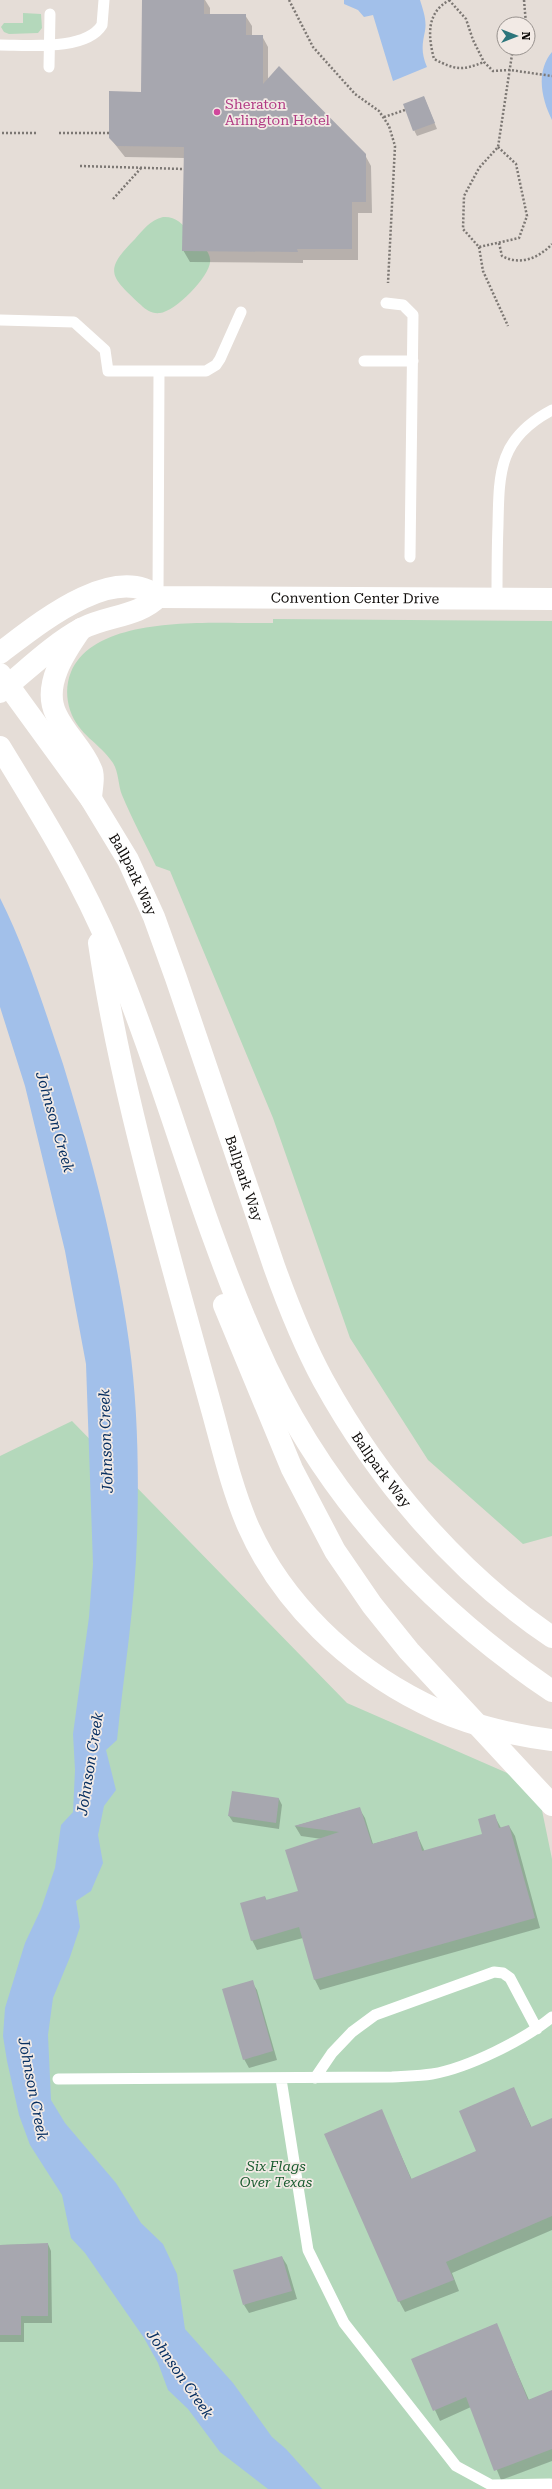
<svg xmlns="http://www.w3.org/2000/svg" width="552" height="2489" font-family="'Roboto Serif',serif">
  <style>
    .green { fill: #b4d8bb }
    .water { fill: #a2c0ea }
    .shadow { fill: #0003 }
    .building { fill: #a7a7af }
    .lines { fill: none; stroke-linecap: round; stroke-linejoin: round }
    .path { stroke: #7c7773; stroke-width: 2.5; stroke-dasharray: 2 2; stroke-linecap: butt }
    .lane { stroke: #fff; stroke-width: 11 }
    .secondary { stroke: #fff; stroke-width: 22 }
    .hotel-dot { fill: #d1479c; stroke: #f2eae5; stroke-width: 1.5 }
    .labels { text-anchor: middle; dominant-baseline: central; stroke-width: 3.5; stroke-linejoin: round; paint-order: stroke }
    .hotel-label { font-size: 14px; fill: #b23c85; stroke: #f2eae5; text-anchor: start }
    .street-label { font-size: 14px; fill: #0e0b09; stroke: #f2eae5 }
    .park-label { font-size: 14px; font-style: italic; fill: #1c5d31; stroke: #f2eae5 }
    .water-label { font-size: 15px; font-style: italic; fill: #072f61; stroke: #f2eae5 }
  </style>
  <rect width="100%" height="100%" fill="#e5ddd7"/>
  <!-- green -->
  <path class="green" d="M23 13 41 14 42 28 38 33 9 34 4 32 1 27 4 23H23Z
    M163 217C175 216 183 224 190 233 197 240 209 249 210 259 213 274 175 312 160 313 152 314 146 310 141 305 110 276 103 271 135 239 143 230 150 220 163 217Z
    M273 619 552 621V1536L523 1544 428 1460 350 1338 273 1118 170 871 156 866C145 843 132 819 122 795 118 785 119 773 113 763 99 742 79 736 70 710 66 697 66 684 71 672 96 612 218 624 273 623Z
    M72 1421 347 1703 537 1786 552 1859V2489H0V1456Z"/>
  <!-- water -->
  <path class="water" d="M344 0H420C423 10 427 20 425 31 422 45 421 53 427 67L393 81 373 15 364 17 358 10 344 4Z
    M552 52V120C542 100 535 72 552 52Z
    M0 898C27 952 44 1008 63 1064 91 1155 116 1248 129 1342 138 1406 139 1473 137 1537 135 1605 124 1672 117 1740L106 1750 116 1790 104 1806 98 1835 103 1863 91 1891 76 1901 80 1927 70 1957 53 1998 48 2035 51 2100 65 2123 116 2183 141 2223 163 2244 177 2274 185 2329 233 2383 272 2437 286 2449 322 2489H268L220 2452 188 2409 168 2390 158 2363 144 2338 85 2253 71 2238 62 2195 30 2145 19 2115 7 2061 3 2036 5 2008 25 1943 41 1909 55 1868 61 1825 73 1812 75 1770 73 1734 89 1617 93 1564 86 1364 65 1251 25 1086 0 1007Z"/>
  <!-- shadow -->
  <path class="shadow" d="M143 0H205L210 8V15H245L252 26V36H262L268 47V79L365 155 371 166 372 213H358V260H303V263L190 262 183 250 185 158 125 157 110 138 142 93Z
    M424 97 437 129 417 136 414 130Z
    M233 1792 279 1799 282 1805 279 1829 233 1822 229 1816Z
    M359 1808 365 1818 373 1844 416 1832 425 1852 484 1835 494 1815 501 1828 509 1826 515 1836 540 1928 320 1990 315 1980 303 1938 257 1950 252 1940 265 1897 267 1901 299 1892 322 1839 301 1836 295 1826Z
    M252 1982 257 1990 277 2060 249 2068 244 2059Z
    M513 2088 532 2128 552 2119V2230L452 2273 459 2291 405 2312 399 2301 381 2110 412 2180 478 2151Z
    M48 2244 51 2251 52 2323H24V2342H0V2245Z
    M282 2257 287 2265 297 2299 249 2313 244 2305Z
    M496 2324 529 2400 552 2392V2461L501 2480 471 2407 440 2421 412 2360Z"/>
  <!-- building -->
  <path class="building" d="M142 0H204V14H246V35H263V84L279 66 366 154V202H352V249H297L298 252 182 251 184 147 117 146 109 138V91L141 92Z
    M424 96 435 123 413 131 403 104Z
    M232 1791 279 1798 276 1823 228 1816Z
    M360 1807 372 1844 417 1831 422 1851 482 1834 478 1819 495 1814 499 1828 509 1825 535 1918 314 1980 299 1927 251 1941 240 1903 265 1896 266 1900 298 1891 285 1850 339 1832 294 1826Z
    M253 1980 273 2051 243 2060 222 1989Z
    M514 2087 531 2127 552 2118V2216L446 2262 454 2280 398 2302 324 2134 382 2109 411 2179 476 2151 459 2111Z
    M48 2243V2316H21V2335H0V2245Z
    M282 2256 292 2291 243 2305 233 2270Z
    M497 2323 528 2400 552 2390V2449L494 2471 466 2397 433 2411 411 2359Z"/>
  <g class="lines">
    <!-- path -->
    <path class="path" d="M289 0 313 47 355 94 379 111 389 126 395 146 388 283
      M449 0 466 19 473 40 484 62 493 71 510 70 552 76
      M450 0C426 12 428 36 434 59 456 70 461 71 484 62
      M524 0 526 24
      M384 117 405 110
      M2 133H37
      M59 133H109
      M498 147 516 164 527 216 519 238 479 247 463 229 464 196 479 168 498 147 513 48
      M80 166 184 169
      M113 199 142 167
      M499 243 502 256C520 266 539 258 552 244
      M479 247 483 271 508 326"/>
    <!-- lane -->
    <path class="lane" d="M0 45C28 45 86 51 102 25L104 0
      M49 67 50 14
      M386 303 403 305 413 315 410 557
      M0 320 74 322 105 350 108 371H206L216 365 220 359 241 312
      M364 361H413
      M158 597 159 371
      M497 598C497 574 497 550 498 525 499 471 499 438 552 410
      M315 2078 332 2053 352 2032 375 2015 494 1972 503 1973 510 1978 537 2029
      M58 2079 392 2077C405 2076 419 2076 432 2074 468 2068 524 2040 552 2017
      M281 2079 308 2250 344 2323 456 2466 491 2485 550 2484"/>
    <!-- secondary -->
    <g class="secondary">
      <path d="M81 629C65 652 42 685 56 714 65 734 83 749 91 769 95 776 91 791 91 799"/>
      <path id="s1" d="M0 653C36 626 113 561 158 597L552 599"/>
      <path id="s2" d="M0 674 91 799 128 860 154 917 176 978 274 1266C288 1305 303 1343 323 1380 378 1480 457 1573 552 1637"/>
      <path d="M0 692C26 671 53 644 83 628 107 616 140 616 158 597"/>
      <path d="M0 747C41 814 82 880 112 953 165 1081 199 1216 255 1342 318 1488 421 1602 552 1691"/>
      <path d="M99 943C116 1059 147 1174 178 1287 190 1330 202 1374 214 1417 224 1454 233 1491 248 1526 282 1603 349 1666 423 1703 461 1723 510 1735 552 1740"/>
      <path d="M224 1305 292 1469 335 1551 372 1605 409 1651 552 1805"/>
    </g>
  </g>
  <!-- markers -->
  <circle class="hotel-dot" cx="217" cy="112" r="4"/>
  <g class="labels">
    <!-- hotel labels -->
    <g class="hotel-label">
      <text x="225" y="104">Sheraton<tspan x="225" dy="16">Arlington Hotel</tspan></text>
    </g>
    <!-- street labels -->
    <g class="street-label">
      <text stroke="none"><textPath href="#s1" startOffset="376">Convention Center Drive</textPath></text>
      <text stroke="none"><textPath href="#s2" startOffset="241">Ballpark Way</textPath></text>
      <text stroke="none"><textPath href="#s2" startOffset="565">Ballpark Way</textPath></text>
      <text stroke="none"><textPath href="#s2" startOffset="889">Ballpark Way</textPath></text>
    </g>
    <!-- park labels -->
    <g class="park-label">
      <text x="276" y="2166">Six Flags<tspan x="276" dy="16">Over Texas</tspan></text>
    </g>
    <!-- water labels -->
    <g class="water-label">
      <text transform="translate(55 1122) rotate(74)">Johnson Creek</text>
      <text transform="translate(106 1441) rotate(-92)">Johnson Creek</text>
      <text transform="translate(90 1764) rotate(-81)">Johnson Creek</text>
      <text transform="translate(33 2089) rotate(79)">Johnson Creek</text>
      <text transform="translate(180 2374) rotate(55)">Johnson Creek</text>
    </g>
  </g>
  <!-- north arrow -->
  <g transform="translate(516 36) rotate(90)"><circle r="19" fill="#f2eae5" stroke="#97918d"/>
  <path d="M0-3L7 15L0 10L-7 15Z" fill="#2c757b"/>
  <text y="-6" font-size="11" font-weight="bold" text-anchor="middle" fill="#0e0b09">N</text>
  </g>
</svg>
